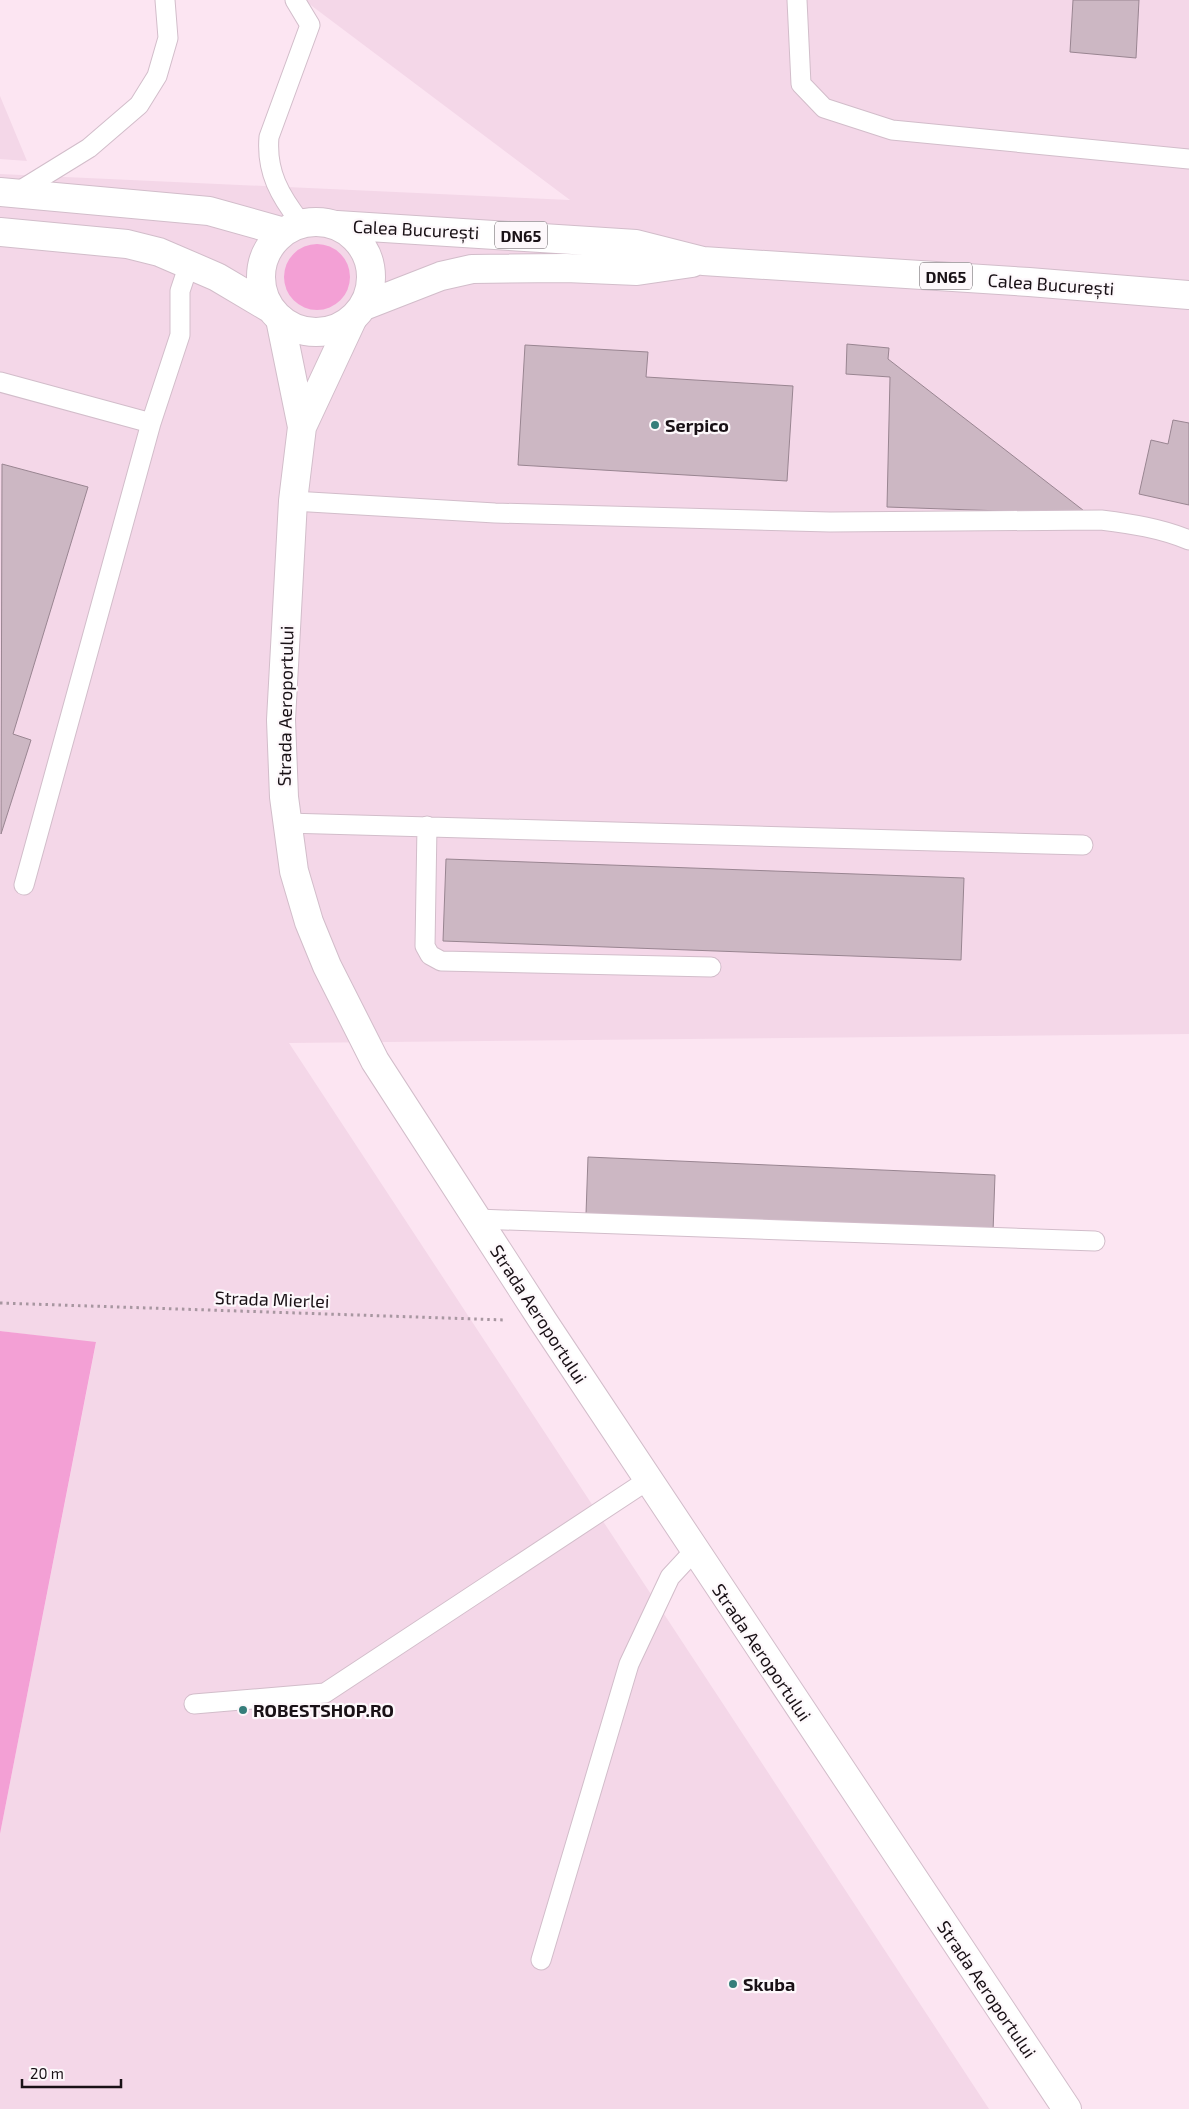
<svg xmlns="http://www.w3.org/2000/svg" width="1189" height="2109" font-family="'Exo 2',sans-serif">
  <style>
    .built { fill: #f4d7e8 }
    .green { fill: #f3a0d5 }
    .building { fill: #ccb7c3; stroke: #998591 }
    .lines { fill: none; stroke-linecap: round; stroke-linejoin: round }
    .service-casing { stroke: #d2bdca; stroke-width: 21 }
    .secondary-casing { stroke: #d2bdca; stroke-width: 30 }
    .trunk-casing { stroke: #d2bdca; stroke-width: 30 }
    .path { stroke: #a796a0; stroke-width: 3; stroke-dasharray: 2.5 4; stroke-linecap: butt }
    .service { stroke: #fff; stroke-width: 19 }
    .secondary { stroke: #fff; stroke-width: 28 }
    .trunk { stroke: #fff; stroke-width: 28 }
    .poi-dot { fill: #367e7b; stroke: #fdf8fb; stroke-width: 2 }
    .labels { text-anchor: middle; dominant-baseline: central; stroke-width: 4.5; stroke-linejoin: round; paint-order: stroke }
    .shield { fill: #fdf8fb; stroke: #5d565b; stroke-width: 1 }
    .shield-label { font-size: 16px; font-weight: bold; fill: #191116 }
    .street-label { font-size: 18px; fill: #191116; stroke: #fdf8fb }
    .poi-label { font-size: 18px; font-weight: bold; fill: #191116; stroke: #fdf8fb; text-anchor: start }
  </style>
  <rect width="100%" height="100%" fill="#fce5f2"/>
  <!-- built -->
  <path class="built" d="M304 0H1189V1034L289 1043 989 2109H0V1834L96 1343 0 1331V174L570 200Z
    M0 96 27 161 0 159Z"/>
  <!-- green -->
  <path class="green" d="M284 277a33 33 0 1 1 66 0a33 33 0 1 1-66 0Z
    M0 1331 96 1342 0 1834Z"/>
  <!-- building -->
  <path class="building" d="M1073 0H1139L1136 58 1070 52Z
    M847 344 889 348 888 359 1088 514 887 507 890 377 846 374Z
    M525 345 648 352 646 377 793 386 787 481 518 465Z
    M1173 420 1189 423V505L1139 494 1151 440 1168 444Z
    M2 464 88 487 13 734 31 740 1 834Z
    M446 859 964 878 961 960 443 941Z
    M588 1157 995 1175 993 1232 586 1214Z"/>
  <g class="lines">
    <!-- service casing -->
    <g class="service-casing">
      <path id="service" d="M295 0 310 25 269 137C266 172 280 196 301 223
        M797 0 801 84 824 108 892 130 1189 159
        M16 193 89 148 139 105 157 76 168 38 165 0
        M0 382 151 423
        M293 501 495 513 830 522 1101 520C1132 524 1160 528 1189 540
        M286 823 1083 845
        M427 826 425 946 430 955 441 961 711 967
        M24 885 151 423 180 335V291L189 264
        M477 1219 1095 1241
        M194 1704 325 1693 648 1480
        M541 1960 629 1664 670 1577 695 1550"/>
    </g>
    <!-- secondary casing -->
    <g class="secondary-casing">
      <path id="secondary" d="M280 319 302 427
        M352 320 302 427 293 501 281 720 284 797 294 871 309 922 327 966 375 1061 543 1321 1067 2109"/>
    </g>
    <!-- trunk casing -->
    <g class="trunk-casing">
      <path id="trunk" d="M0 192 209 211 284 232
        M261 277a55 55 0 1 1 110 0a55 55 0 1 1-110 0Z
        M337 225 636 244 703 261 1029 282 1189 295
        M0 232 127 244 159 252 217 277 271 309
        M364 306 441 276 472 269 566 268 637 271 692 263"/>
    </g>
    <!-- path -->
    <path class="path" d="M0 1303 505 1320"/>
    <!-- service -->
    <use href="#service" class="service"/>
    <!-- secondary -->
    <use href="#secondary" class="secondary"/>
    <!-- trunk -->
    <use href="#trunk" class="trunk"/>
  </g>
  <!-- markers -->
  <g class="poi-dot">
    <circle cx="655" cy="425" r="5"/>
    <circle cx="243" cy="1710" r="5"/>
    <circle cx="733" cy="1984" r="5"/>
  </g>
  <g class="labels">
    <!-- shield labels -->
    <g class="shield">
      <rect x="495" y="221.5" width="52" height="27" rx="4"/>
      <rect x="920" y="262.5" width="52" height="27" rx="4"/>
    </g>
    <g class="shield-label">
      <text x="521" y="235">DN65</text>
      <text x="946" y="276">DN65</text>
    </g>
    <!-- street labels -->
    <g class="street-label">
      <text transform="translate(416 229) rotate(3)">Calea București</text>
      <text transform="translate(1051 284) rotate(4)">Calea București</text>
      <text transform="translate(285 706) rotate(-89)">Strada Aeroportului</text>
      <text transform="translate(272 1299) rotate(2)">Strada Mierlei</text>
      <text transform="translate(539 1314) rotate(57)">Strada Aeroportului</text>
      <text transform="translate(762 1652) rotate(56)">Strada Aeroportului</text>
      <text transform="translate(987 1989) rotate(56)">Strada Aeroportului</text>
    </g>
    <!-- poi labels -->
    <g class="poi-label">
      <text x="665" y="425">Serpico</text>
      <text x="253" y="1710">ROBESTSHOP.RO</text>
      <text x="743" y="1984">Skuba</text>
    </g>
  </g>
  <!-- scale -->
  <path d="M22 2079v8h99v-8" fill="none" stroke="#191116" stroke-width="2.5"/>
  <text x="30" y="2079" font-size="15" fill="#191116" stroke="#fdf8fb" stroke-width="4" paint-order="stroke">20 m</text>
</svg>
